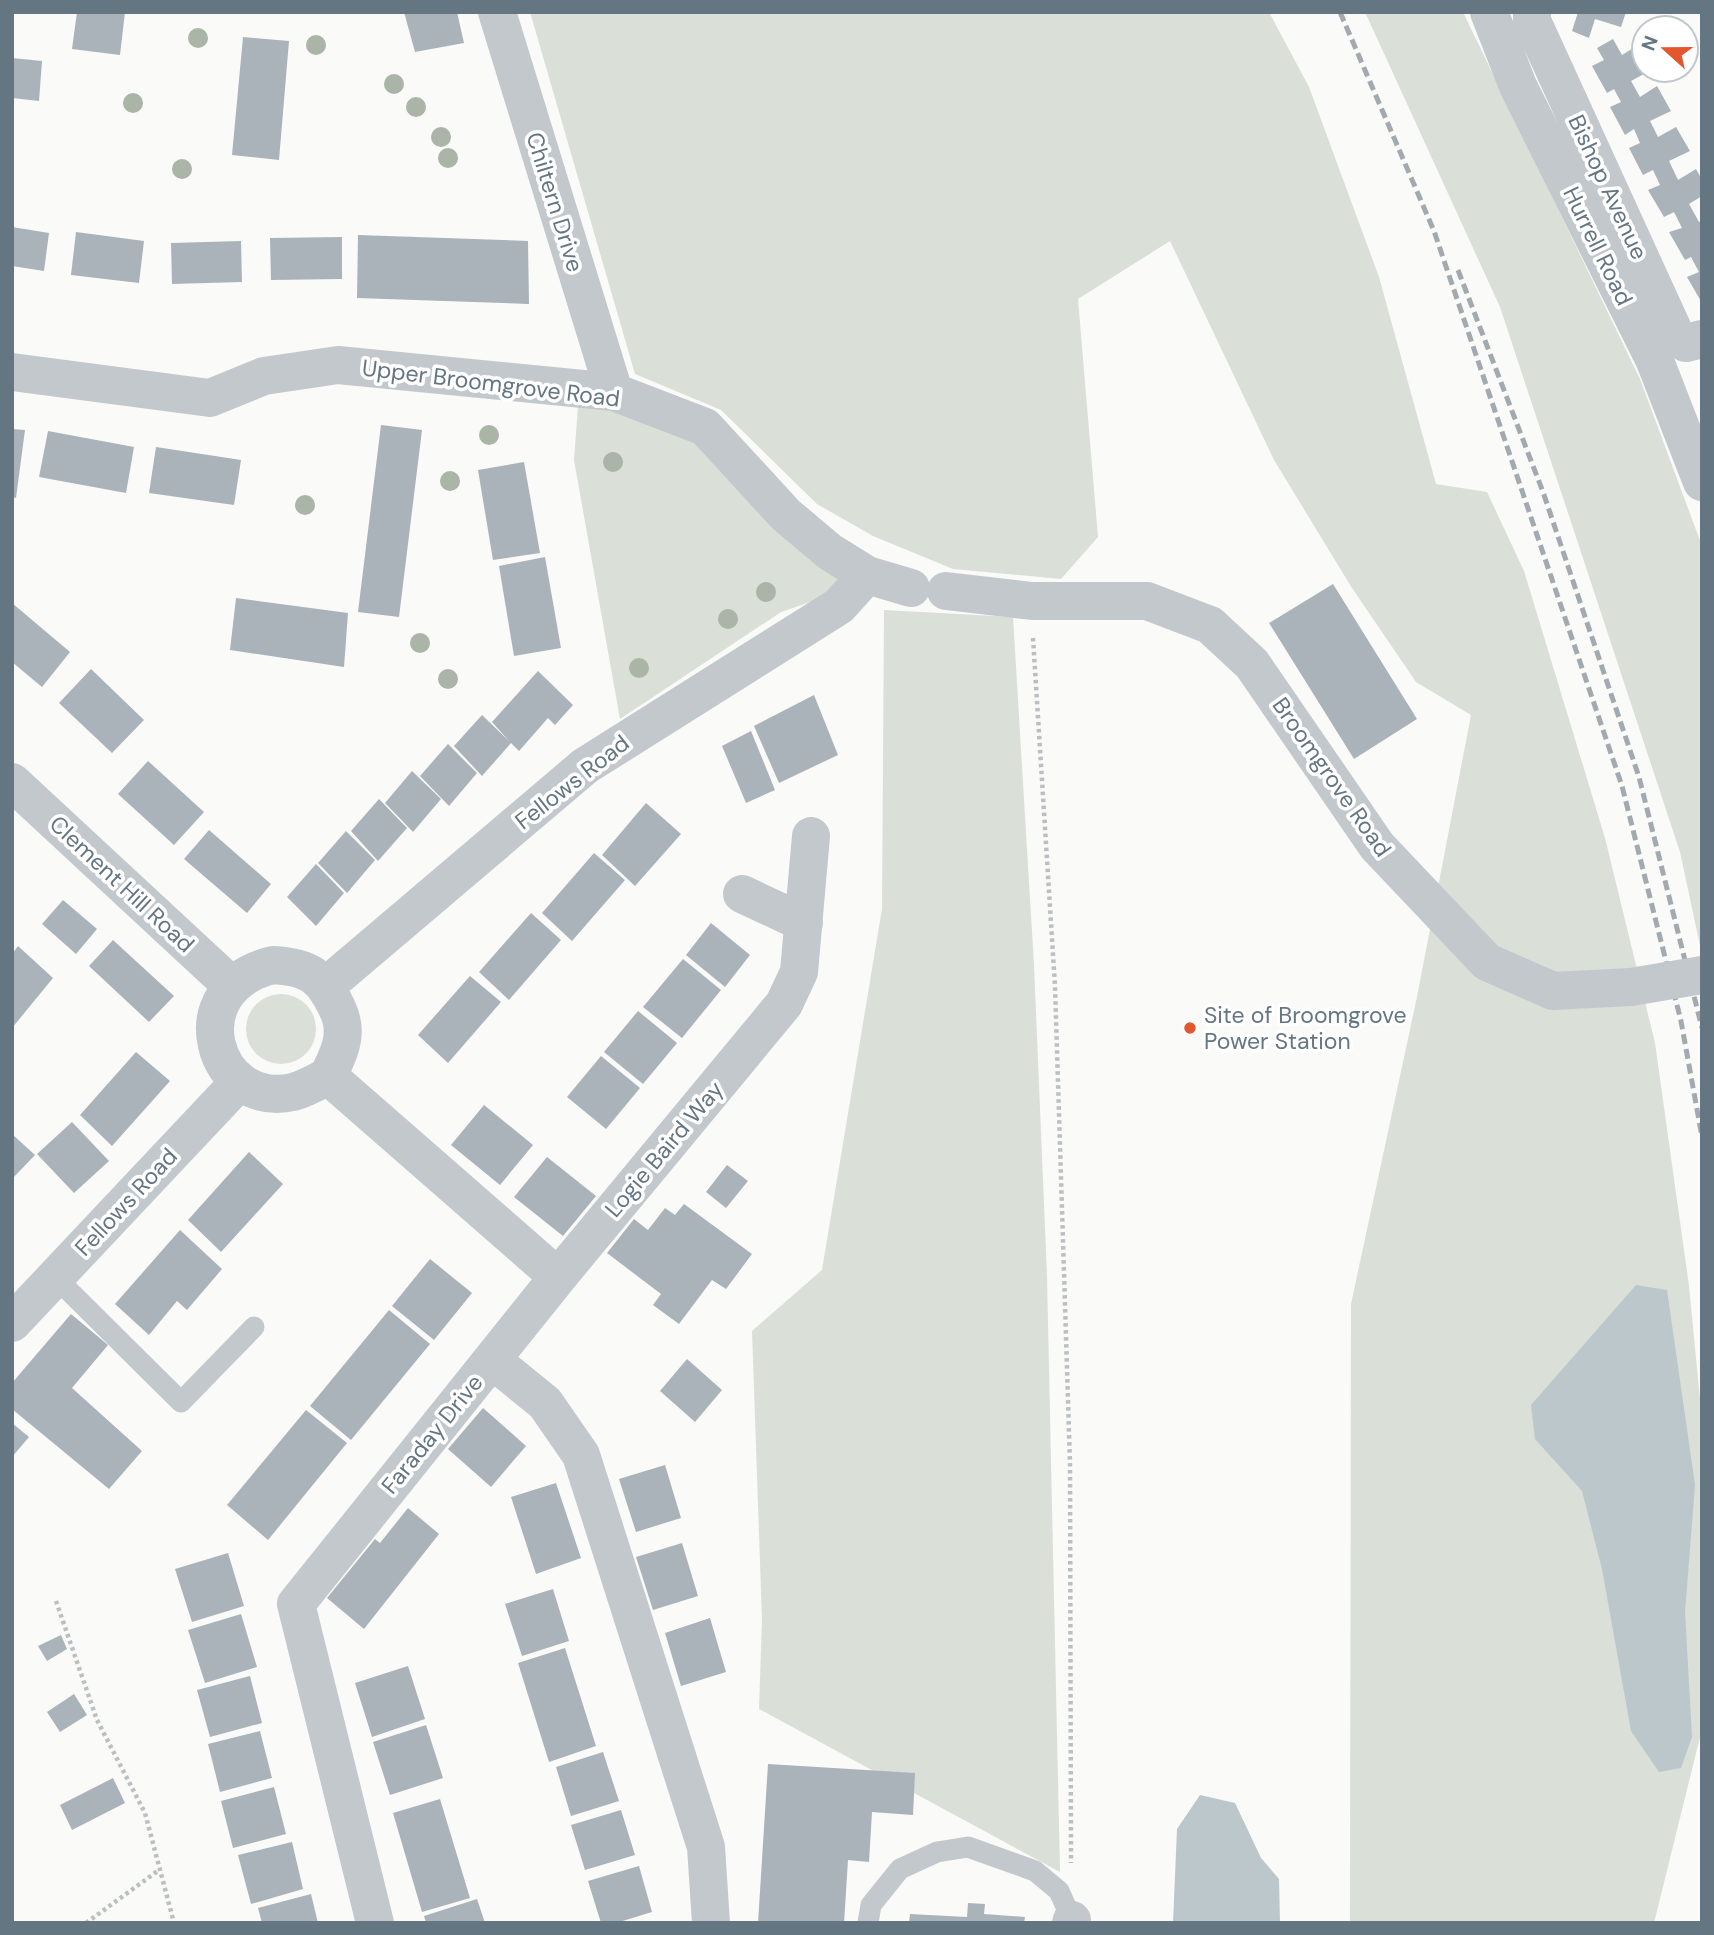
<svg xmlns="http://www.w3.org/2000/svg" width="1714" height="1935" font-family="'DM Sans',sans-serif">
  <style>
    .green { fill: #dadfd7 }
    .water { fill: #bbc7cb }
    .building { fill: #aab3b9 }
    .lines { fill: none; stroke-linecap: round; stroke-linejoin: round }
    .path { stroke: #bbbfc2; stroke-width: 4.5; stroke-dasharray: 3.5 3.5; stroke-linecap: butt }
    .service { stroke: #c3c8cc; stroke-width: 21 }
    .minor { stroke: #c3c8cc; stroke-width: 38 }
    .rail { stroke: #a2aab0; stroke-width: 5; stroke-dasharray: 10 5; stroke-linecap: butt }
    .minor-bridge { stroke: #c3c8cc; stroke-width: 38 }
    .tree { fill: #aab4a7 }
    .poi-dot { fill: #e4572e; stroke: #fff; stroke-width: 2.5 }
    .labels { text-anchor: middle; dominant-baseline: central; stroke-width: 7; stroke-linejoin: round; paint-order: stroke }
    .street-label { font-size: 23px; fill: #657683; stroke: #fff }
    .poi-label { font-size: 23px; fill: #657683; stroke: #fff; text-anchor: start }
  </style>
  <rect width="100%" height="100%" fill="#fafaf8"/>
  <!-- green -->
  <path class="green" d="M530 12H1269L1309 87 1379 277 1436 484 1487 492 1524 571 1605 838 1655 1043 1689 1286 1702 1420V1729L1654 1923H1350L1351 1304 1417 997 1471 715 1416 682 1352 588 1274 460 1170 241 1078 299 1098 537 1061 579 953 569 873 536 817 504 721 410 635 374Z
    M1365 12H1463L1640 379 1702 546V955L1680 852 1500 307Z
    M578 406 613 407 701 441 843 581 837 593 781 612 620 719 574 460Z
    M884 610 1013 617 1034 965 1047 1276 1060 1872 759 1709 762 1620 752 1331 822 1270 882 909Z
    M246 1029a35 35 0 1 1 70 0a35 35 0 1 1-70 0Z"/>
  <!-- water -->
  <path class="water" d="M1636 1285 1667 1290 1695 1485 1685 1612 1692 1737 1681 1768 1659 1772 1631 1731 1602 1569 1582 1491 1535 1439 1531 1405Z
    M1200 1795 1235 1803 1261 1858 1279 1879 1280 1923H1173L1177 1829Z"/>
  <!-- building -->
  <path class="building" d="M77 12H125L120 55 72 49Z
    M404 12H457L464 43 415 52Z
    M1578 12H1626L1621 27 1595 19 1589 38 1572 31Z
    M243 37 289 41 279 160 232 155Z
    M1613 39 1622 55 1640 44 1644 53V70H1651L1631 81 1640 97 1657 86 1671 111 1650 121 1658 137 1676 127 1690 151 1669 161 1678 180 1696 169 1702 180V196L1689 204 1699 222 1702 221V303L1687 277 1699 272 1691 257 1685 260 1669 232 1682 228 1674 212 1664 217 1648 190 1660 185 1653 170 1643 175 1629 148 1640 143 1634 129 1625 135 1610 107 1621 102 1614 89 1607 93 1592 66 1604 60 1597 48Z
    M12 58 42 61 39 101 12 98Z
    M12 227 49 233 44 271 12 266Z
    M76 232 144 241 139 283 71 275Z
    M358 235 528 241 529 304 357 298Z
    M342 237V279L271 280 270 238Z
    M241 241 242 282 172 284 171 243Z
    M381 425 422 430 399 617 358 612Z
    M12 429 25 430 16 498 12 497Z
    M48 431 134 447 126 493 39 477Z
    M156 447 241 460 234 505 149 493Z
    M524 462 540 553 493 560 478 470Z
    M545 557 561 648 514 656 499 566Z
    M1333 584 1417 719 1354 759 1269 623Z
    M236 598 348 613 344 667 230 650Z
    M12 603 70 652 42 687 12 662Z
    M91 669 144 720 112 753 59 703Z
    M538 671 573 705 555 725 548 718 519 751 511 743 482 776 454 746 482 715 509 741 492 722Z
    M814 695 838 755 779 783 754 726Z
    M751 731 775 790 746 803 722 746Z
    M448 744 477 773 449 806 420 776Z
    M148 761 204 812 174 845 118 794Z
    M412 771 441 799 413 832 385 803Z
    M379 799 407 828 378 861 351 831Z
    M646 803 681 834 635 886 602 855Z
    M209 830 271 884 247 913 184 859Z
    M346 831 375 860 347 893 318 863Z
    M594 853 625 880 572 941 542 913Z
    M316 864 344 893 316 926 287 897Z
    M63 900 97 929 76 954 42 924Z
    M531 913 561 940 509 1000 479 972Z
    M711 923 750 955 725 987 686 955Z
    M113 940 174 996 149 1022 89 966Z
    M18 946 53 978 12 1028V954Z
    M683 959 721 990 682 1038 643 1007Z
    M470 976 501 1002 448 1063 418 1035Z
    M638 1011 677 1043 643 1084 604 1052Z
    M136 1052 170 1081 112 1146 80 1115Z
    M601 1056 640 1088 606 1129 567 1097Z
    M484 1105 533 1145 500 1185 451 1145Z
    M72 1122 109 1161 74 1193 37 1154Z
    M12 1134 35 1155 12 1179Z
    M249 1152 283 1184 221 1252 188 1220Z
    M547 1157 596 1196 563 1236 514 1197Z
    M727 1165 748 1181 726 1208 706 1192Z
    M684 1204 752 1254 726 1289 712 1280 679 1324 653 1305 661 1294 607 1253 634 1219 648 1230 665 1208 675 1215Z
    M180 1230 222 1269 187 1310 177 1301 149 1335 115 1304Z
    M430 1259 472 1293 434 1340 392 1306Z
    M389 1310 430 1344 351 1440 310 1406Z
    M71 1314 108 1345 72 1388 142 1451 109 1489 12 1409V1383Z
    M687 1359 722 1390 695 1422 660 1391Z
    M483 1408 526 1446 491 1487 448 1449Z
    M306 1410 347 1443 268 1540 227 1505Z
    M12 1423 29 1437 12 1457Z
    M665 1465 681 1518 636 1532 619 1479Z
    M556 1483 581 1558 536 1574 511 1497Z
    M408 1508 439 1534 364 1629 327 1598 375 1539 380 1543Z
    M682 1543 698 1596 653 1610 636 1557Z
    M228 1553 244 1606 192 1622 175 1569Z
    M553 1589 569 1641 522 1656 505 1604Z
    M241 1614 257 1667 205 1683 188 1630Z
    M710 1618 726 1672 681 1686 665 1633Z
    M61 1635 67 1649 47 1661 38 1646Z
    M565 1648 596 1746 549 1762 518 1663Z
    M408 1666 425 1719 372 1737 355 1683Z
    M250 1676 262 1723 210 1737 197 1690Z
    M74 1694 87 1715 60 1732 47 1712Z
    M426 1725 443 1778 390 1795 373 1742Z
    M260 1731 272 1778 220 1792 208 1744Z
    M603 1752 619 1801 571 1816 556 1767Z
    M768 1764 915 1773 913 1815 872 1812 869 1862 848 1860 844 1923H758Z
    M113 1778 125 1803 72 1830 60 1805Z
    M274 1787 286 1834 233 1848 221 1801Z
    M440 1799 470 1898 422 1912 393 1813Z
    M621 1810 635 1855 585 1870 571 1825Z
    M292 1842 303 1889 251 1904 238 1855Z
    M639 1866 652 1912 616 1923H601L588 1881Z
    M311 1894 318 1923H262L258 1908Z
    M477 1899 485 1923H426L424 1916Z
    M968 1903 985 1904 984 1914 1025 1917 1024 1923H909L910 1914 967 1917Z"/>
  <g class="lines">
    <!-- path -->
    <path class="path" d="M1033 638 1055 986 1070 1464 1071 1863
      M56 1601 97 1720 145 1813 174 1923
      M86 1923 159 1870"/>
    <!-- service -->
    <path class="service" d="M55 1277 181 1402 254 1327
      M868 1923 871 1905 900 1869 937 1852 968 1847 1035 1871 1059 1891 1072 1920"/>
    <!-- minor -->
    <path class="minor" d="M497 12 614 392
      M1489 12 1518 86 1655 361 1702 482
      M1532 12V21L1675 334 1686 343 1702 339
      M12 372 210 398 264 376 338 365 614 392 705 427 786 515 830 552 867 575 911 588
      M946 591 1032 601H1147L1210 625 1252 664 1377 846 1487 962 1553 991 1631 987
      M12 782 232 986
      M742 894 804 923
      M273 965C309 967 322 976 337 1008 342 1018 344 1028 342 1040 340 1053 333 1065 328 1076 317 1082 305 1089 293 1092 212 1110 177 988 273 965Z
      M326 986 585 766 839 606 867 575
      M328 1076 558 1277
      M12 1323 240 1081
      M492 1360 545 1403 581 1455 706 1847 711 1923
      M375 1923 296 1604 558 1277 784 1004 799 972 811 836
      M1071 1923 1072 1920"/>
    <!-- rail -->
    <path class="rail" d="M1340 12 1434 231 1622 786 1681 1021 1702 1137
      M1458 270 1543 492 1639 777 1702 1028"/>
    <!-- minor-bridge -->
    <path class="minor-bridge" d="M1631 987 1702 975"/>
  </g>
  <!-- trees -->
  <g class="tree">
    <circle cx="198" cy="38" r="10"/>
    <circle cx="316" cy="45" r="10"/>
    <circle cx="394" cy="84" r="10"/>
    <circle cx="133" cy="103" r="10"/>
    <circle cx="416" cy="107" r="10"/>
    <circle cx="441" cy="137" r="10"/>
    <circle cx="448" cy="158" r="10"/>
    <circle cx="182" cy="169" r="10"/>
    <circle cx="489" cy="435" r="10"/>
    <circle cx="613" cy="462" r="10"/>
    <circle cx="450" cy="481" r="10"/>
    <circle cx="305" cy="505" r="10"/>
    <circle cx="766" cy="592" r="10"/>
    <circle cx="728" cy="619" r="10"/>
    <circle cx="420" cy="643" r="10"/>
    <circle cx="639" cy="668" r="10"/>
    <circle cx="448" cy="679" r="10"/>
  </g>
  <!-- markers -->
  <circle class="poi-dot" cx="1190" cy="1028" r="7"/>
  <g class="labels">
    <!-- street labels -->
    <g class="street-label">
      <text transform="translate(1608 187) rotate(65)">Bishop Avenue</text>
      <text transform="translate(555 202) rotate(73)">Chiltern Drive</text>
      <text transform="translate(1598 246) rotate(64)">Hurrell Road</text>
      <text transform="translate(491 383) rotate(7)">Upper Broomgrove Road</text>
      <text transform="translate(1332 777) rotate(55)">Broomgrove Road</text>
      <text transform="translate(572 782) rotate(-38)">Fellows Road</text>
      <text transform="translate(122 884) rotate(43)">Clement Hill Road</text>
      <text transform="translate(664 1149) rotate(-50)">Logie Baird Way</text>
      <text transform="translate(126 1202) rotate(-47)">Fellows Road</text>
      <text transform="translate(432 1434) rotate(-51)">Faraday Drive</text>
    </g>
    <!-- poi labels -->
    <g class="poi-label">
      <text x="1204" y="1015">Site of Broomgrove<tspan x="1204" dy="26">Power Station</tspan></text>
    </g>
  </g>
  <!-- border -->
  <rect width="1714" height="1935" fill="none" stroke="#657683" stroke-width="28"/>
  <!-- north arrow -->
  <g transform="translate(1665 49) rotate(291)"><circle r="33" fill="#ffffff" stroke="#c1c8cd" stroke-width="2"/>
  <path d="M0-5L12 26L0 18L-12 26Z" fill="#e4572e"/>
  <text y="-10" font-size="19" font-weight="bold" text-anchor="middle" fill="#657683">N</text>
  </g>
</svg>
